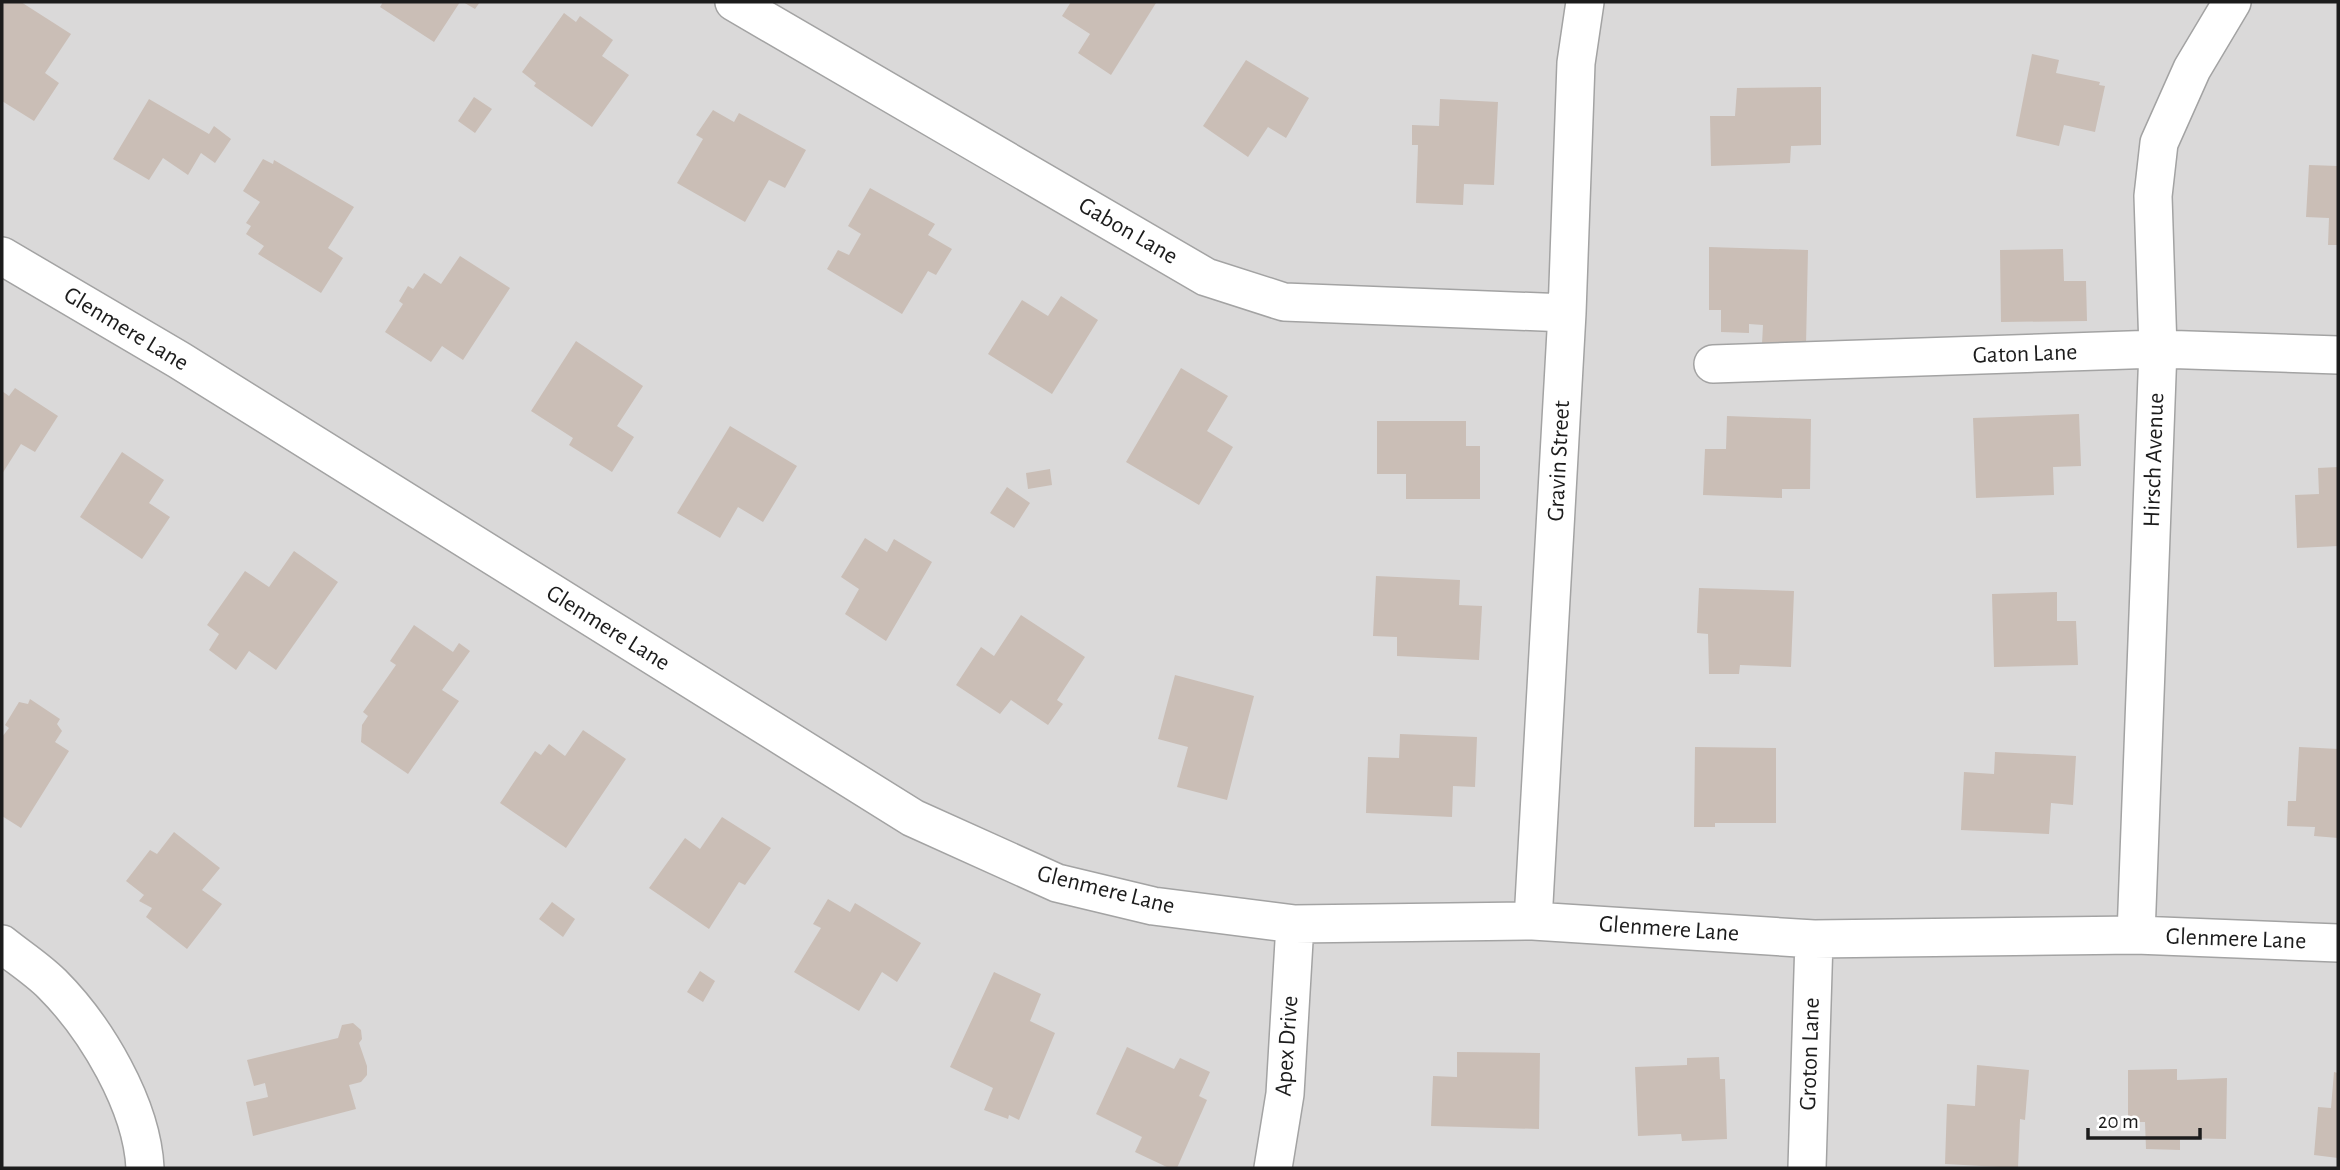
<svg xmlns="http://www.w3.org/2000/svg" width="2340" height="1170" font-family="'Alegreya Sans',sans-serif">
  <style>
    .residential { fill: #dad9d9 }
    .building { fill: #cabeb6 }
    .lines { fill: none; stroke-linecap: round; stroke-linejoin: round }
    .minor-casing { stroke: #a3a3a3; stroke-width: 40 }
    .minor { stroke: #fff; stroke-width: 37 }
    .labels { text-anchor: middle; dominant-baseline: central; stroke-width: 7; stroke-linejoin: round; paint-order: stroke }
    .street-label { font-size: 24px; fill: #1c1c1c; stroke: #fff }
  </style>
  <rect width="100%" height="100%" fill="#eee9e0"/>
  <!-- residential -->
  <path class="residential" d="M2 2H2338V1168H2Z"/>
  <!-- building -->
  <path class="building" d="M2 2H21L71 34 45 73 59 83 34 121 2 101Z
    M383 2H460L434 42 380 7Z
    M463 2H480L475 9Z
    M1071 2H1153L1156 3 1111 75 1078 53 1090 34 1062 16Z
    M564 13 576 22 580 16 613 40 602 56 629 75 592 127 534 86 536 83 522 72Z
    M2032 54 2059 60 2056 73 2100 82 2099 85 2105 86 2095 132 2064 125 2059 146 2016 136Z
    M1246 60 1309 98 1286 138 1268 127 1248 157 1203 126Z
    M1821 87V145L1791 146 1790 163 1711 166 1710 116H1735L1737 88Z
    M474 97 492 109 475 133 458 121Z
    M149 99 209 134 214 126 231 139 215 163 201 153 188 175 163 158 149 180 113 159Z
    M1440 99 1498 102 1494 185 1464 184 1463 205 1416 203 1418 145H1412V125L1439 126Z
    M713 110 734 122 739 113 806 150 785 188 769 180 745 222 677 183 703 139 696 135Z
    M263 159 273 164 274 160 354 207 328 248 343 258 321 293 258 254 264 246 246 234 251 226 246 223 260 202 243 191Z
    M2309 165 2338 166V245H2328L2329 218 2306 217Z
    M870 188 935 224 928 235 952 249 936 275 928 271 902 314 827 269 838 250 849 255 861 234 848 226Z
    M1709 247 1808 250 1806 346 1762 344 1763 325 1749 324V333L1721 332V310H1709Z
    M2063 249 2064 281H2086L2087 321 2001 322 2000 250Z
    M460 256 510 288 463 360 442 346 431 362 385 332 403 304 399 301 408 286 413 289 424 273 441 284Z
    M1061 296 1098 320 1052 394 988 354 1022 300 1048 316Z
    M576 341 643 386 617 426 634 437 612 472 569 445 573 438 531 411Z
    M1181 368 1228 396 1207 431 1233 447 1199 505 1126 462Z
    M15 388 58 416 35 452 21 444 2 474V391L9 396Z
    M2079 414 2081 466 2053 467 2054 495 1976 498 1973 418Z
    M1727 416 1811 419 1810 489H1782V498L1703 495 1705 449H1726Z
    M1377 421H1466V446H1480V499H1406V474H1377Z
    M730 426 797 466 763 522 738 507 720 538 677 513Z
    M122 452 164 480 149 503 170 517 142 559 80 517Z
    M2338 467V546L2297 548 2295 495 2319 494 2318 468Z
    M1050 469 1052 485 1028 489 1026 473Z
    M1007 487 1030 503 1014 528 990 513Z
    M865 538 887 552 894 539 932 562 886 641 845 614 859 589 841 577Z
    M294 551 338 582 276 670 249 651 236 670 209 650 219 634 207 625 245 571 269 587Z
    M1376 576 1460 580 1459 605 1482 606 1479 660 1397 656V637L1373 636Z
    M1699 588 1794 591 1791 667 1740 665 1739 674H1709L1708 634 1697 633Z
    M2057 592V621H2076L2078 665 1994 667 1992 594Z
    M1021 615 1085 657 1057 700 1063 704 1048 725 1011 700 1000 714 956 685 981 647 994 656Z
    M414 625 453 652 459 643 470 651 442 690 459 701 408 774 361 742 362 725 368 716 363 712 396 665 390 661Z
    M1175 675 1254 696 1227 800 1177 787 1188 747 1158 739Z
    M30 699 60 719 57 724 62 731 55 742 69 751 21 828 2 816V737L9 728 5 725 19 702 28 704Z
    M583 730 626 759 566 848 500 803 535 751 541 755 549 744 565 756Z
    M1400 734 1477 737 1475 787 1453 786 1452 817 1366 813 1368 757 1399 758Z
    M1695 747 1776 748V823H1715V827H1694Z
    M2299 747 2338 749V838L2314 836 2315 827 2287 826 2288 801H2296Z
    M1995 752 2076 756 2073 805 2051 803 2049 834 1961 830 1964 772 1994 774Z
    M722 817 771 848 745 885 739 882 709 929 649 888 685 838 700 849Z
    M174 832 220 868 202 890 222 904 187 949 146 917 152 908 139 901 144 895 126 881 150 850 157 854Z
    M828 899 850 912 855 903 921 943 897 982 882 972 859 1011 794 972 821 928 813 924Z
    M552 902 575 919 563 937 539 919Z
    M700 971 715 981 703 1002 687 992Z
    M994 972 1041 994 1030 1021 1055 1033 1019 1120 1009 1115 1008 1119 984 1110 993 1088 950 1067Z
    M353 1023 361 1030 362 1039 359 1043 367 1066V1075L361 1082 349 1085 356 1109 253 1136 246 1102 268 1097 265 1083 254 1086 247 1060 338 1038 342 1025Z
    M1127 1047 1174 1069 1180 1058 1210 1072 1199 1096 1207 1100 1177 1168H1169L1135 1152 1142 1137 1096 1114Z
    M1457 1052 1540 1053 1539 1129 1431 1126 1433 1076 1457 1077Z
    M1719 1057 1720 1079H1725L1727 1139 1682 1141 1681 1134 1638 1136 1635 1067 1687 1065V1058Z
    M1977 1065 2029 1070 2025 1120 2020 1119 2018 1168 1945 1164 1947 1104 1975 1106Z
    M2177 1069V1080L2227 1078 2226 1139 2180 1138V1150L2146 1149 2145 1122H2128V1070Z
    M2334 1072 2338 1073V1158L2314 1155 2318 1107 2331 1108Z"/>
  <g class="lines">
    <!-- minor casing -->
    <g class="minor-casing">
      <path id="minor" d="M734 2 1206 277 1284 302 1567 313
        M2 256 179 360 913 818 1057 883 1153 906 1295 924 1533 921 1814 939 2136 935 2338 943
        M1713 364 2158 349 2338 355
        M1533 921 1567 313 1576 63 1585 2
        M2136 935 2158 349 2153 196 2159 143 2192 69 2232 2
        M2 944C18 957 37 969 52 984 96 1028 142 1105 145 1168
        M1273 1168 1285 1094 1295 924
        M1807 1168 1814 939"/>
    </g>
    <!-- minor -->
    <use href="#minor" class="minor"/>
  </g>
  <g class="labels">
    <!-- street labels -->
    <g class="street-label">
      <text transform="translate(1128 231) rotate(30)">Gabon Lane</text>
      <text transform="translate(126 329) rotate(31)">Glenmere Lane</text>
      <text transform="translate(2025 354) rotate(-2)">Gaton Lane</text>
      <text transform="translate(2154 460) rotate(-88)">Hirsch Avenue</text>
      <text transform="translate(1559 461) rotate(-87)">Gravin Street</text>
      <text transform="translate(608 628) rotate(32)">Glenmere Lane</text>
      <text transform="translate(1106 890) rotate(14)">Glenmere Lane</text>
      <text transform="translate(1669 929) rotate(4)">Glenmere Lane</text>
      <text transform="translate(2236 939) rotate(2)">Glenmere Lane</text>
      <text transform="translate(1287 1046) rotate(-86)">Apex Drive</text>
      <text transform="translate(1810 1054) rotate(-88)">Groton Lane</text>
    </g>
  </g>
  <!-- border -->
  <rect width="2340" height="1170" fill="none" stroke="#1c1c1c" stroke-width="7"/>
  <!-- scale -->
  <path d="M2088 1128v10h112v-10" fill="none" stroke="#1c1c1c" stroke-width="3.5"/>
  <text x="2098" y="1128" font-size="21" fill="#1c1c1c" stroke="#ffffff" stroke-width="5" paint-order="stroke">20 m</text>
</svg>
